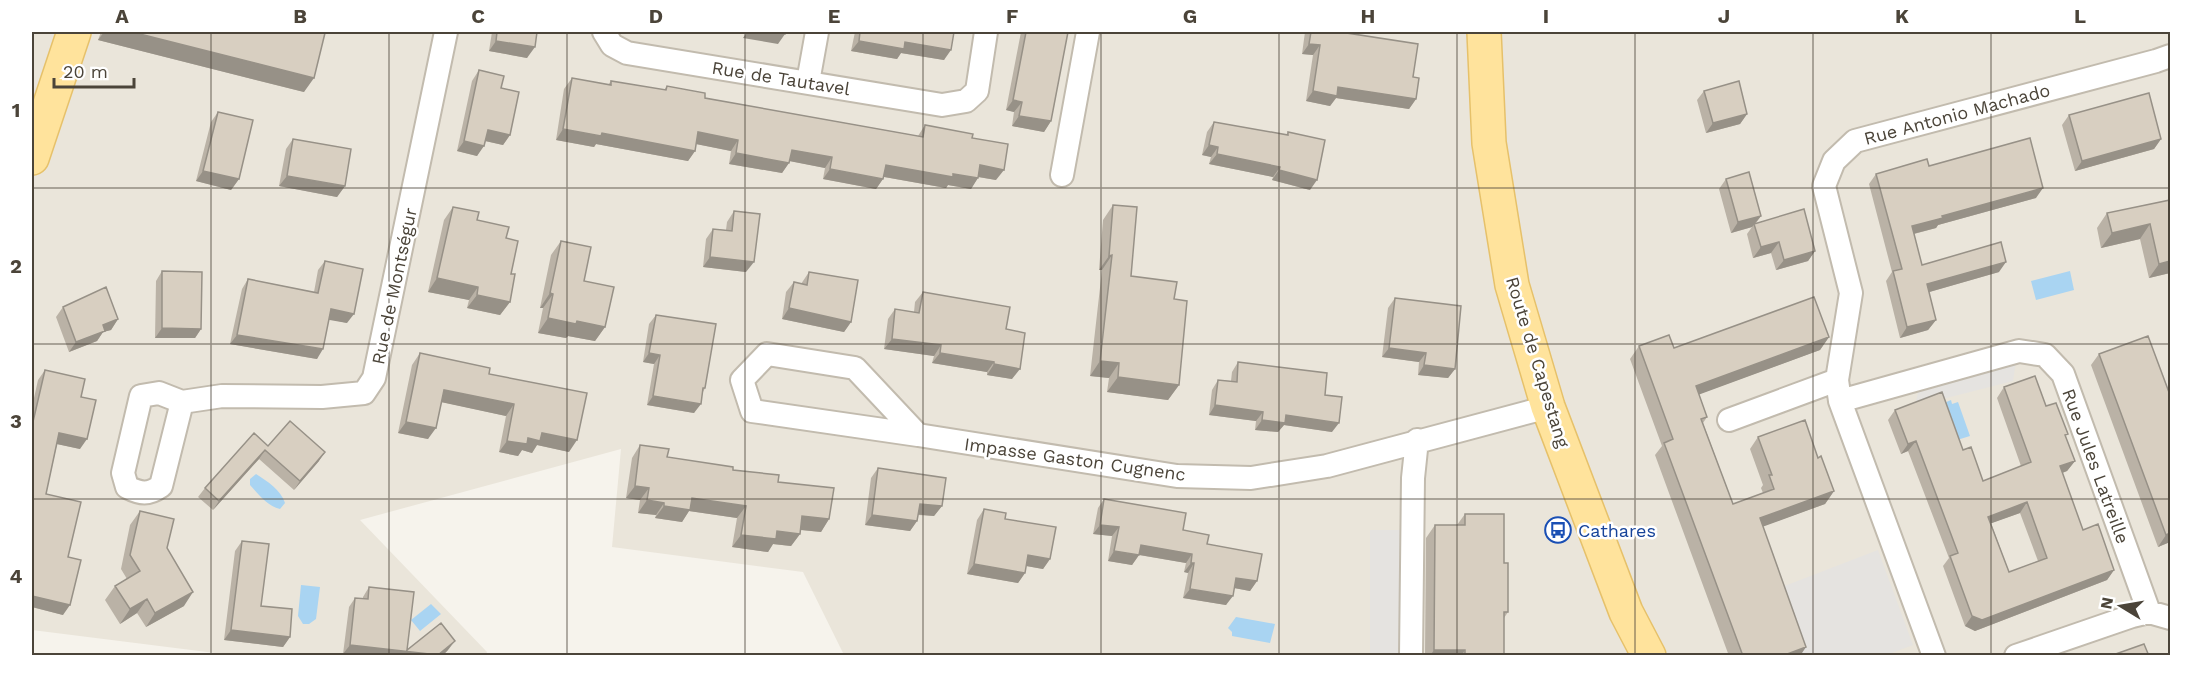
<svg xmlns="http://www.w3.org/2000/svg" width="2202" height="687" font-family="'Work Sans',sans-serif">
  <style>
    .residential { fill: #eae5da }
    .parking { fill: #e5e3e0 }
    .water { fill: #a9d4f2 }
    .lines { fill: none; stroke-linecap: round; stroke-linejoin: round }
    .street-casing { stroke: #c2bbae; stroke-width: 26 }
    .primary-casing { stroke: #e6c16a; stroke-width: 36 }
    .street { stroke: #fff; stroke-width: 22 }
    .primary { stroke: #ffe39c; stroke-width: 33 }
    .wall { fill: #bab2a6; fill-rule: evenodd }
    .shaded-wall { fill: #979187 }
    .building { fill: #d8cfc1; stroke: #979187; stroke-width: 1.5; fill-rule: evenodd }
    .grid { fill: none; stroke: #4b4439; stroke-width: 1.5; stroke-opacity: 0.55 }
    .labels { text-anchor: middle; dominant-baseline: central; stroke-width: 5; stroke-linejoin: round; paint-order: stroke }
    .street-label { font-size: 18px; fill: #4b4439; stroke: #fff }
    .transit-label { font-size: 18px; fill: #164399; stroke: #fff; text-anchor: start }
    .neatline { fill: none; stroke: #4b4439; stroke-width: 2 }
    .grid-label { font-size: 20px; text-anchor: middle; font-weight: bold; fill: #4b4439 }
  </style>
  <rect width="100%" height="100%" fill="#f6f3ec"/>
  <!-- residential -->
  <path class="residential" d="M32 32H2170V655H844L803 572 612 547 621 449 360 520 487 652 486 655 239 656 32 630Z"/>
  <!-- parking -->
  <path class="parking" d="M2016 362 2013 381 1915 406 1919 387Z
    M1370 530H1413L1411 655H1370Z
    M1878 550 1913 645 1886 655H1798L1774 590Z"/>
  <!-- water -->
  <path class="water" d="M2070 271 2074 290 2036 300 2031 281Z
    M1951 400 1952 404 1958 402 1970 436 1957 440 1944 403Z
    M256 474C267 481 281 490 285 503L280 509C267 506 258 494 250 485V479Z
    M301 585 320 587 316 619 309 624H303L298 616Z
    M431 604 441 614 420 631 411 620Z
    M1236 617 1275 624 1270 643 1232 636V632L1228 628Z"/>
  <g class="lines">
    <!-- street casing -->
    <g class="street-casing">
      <path id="street" d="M604 32 612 45 627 53 942 105 966 101 977 91 986 32
        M808 82 817 32
        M1062 175 1088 32
        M1840 401 2019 351 2045 355 2063 374 2149 612
        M182 402 161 486C148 495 141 494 127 487L123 473 141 396 159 393 182 402 222 396 322 397 364 393 374 378 446 32
        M1729 420 1837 380
        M918 435 752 411 742 380 767 354 855 368 918 435 1177 476 1251 478 1327 466 1548 407
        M1411 656 1413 478 1417 440
        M1934 656 1840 401 1837 380 1851 293 1824 186 1834 161 1855 141 2156 61 2170 56
        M2016 656 2132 616 2149 612 2170 618"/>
    </g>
    <!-- primary casing -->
    <g class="primary-casing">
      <path id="primary" d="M1484 32 1489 143 1512 285 1548 407 1626 612 1649 656
        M32 158 74 32"/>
    </g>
    <!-- street -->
    <use href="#street" class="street"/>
    <!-- primary -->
    <use href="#primary" class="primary"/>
  </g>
  <!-- wall -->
  <path class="wall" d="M101 32H319L304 92 98 40Z
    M492 32H537L527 58 489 51Z
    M855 32H954L944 60 901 53 897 59 851 51Z
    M1021 32H1068L1051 121 1044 132 1012 126 1014 112 1006 110Z
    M1305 32H1347V33L1413 77 1416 99 1409 109 1336 98 1330 106 1306 101 1313 55 1302 54Z
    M479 70 501 88 510 135 503 145 485 141 477 156 457 151 472 81Z
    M572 78 608 85 611 81 664 90 667 86 705 98 918 136 925 125 972 138 996 180 978 177 971 189 948 185 946 188 884 177 876 189 823 179 825 168 790 161 782 173 729 164 731 151 696 144 695 151 688 161 596 144 594 147 556 140 564 89Z
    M1704 91 1747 114 1740 124 1706 133 1697 100Z
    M218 112 239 179 231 190 196 181 211 122Z
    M2069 115 2161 139 2154 149 2075 171 2062 125Z
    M1214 122 1286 135 1288 132 1310 190 1272 180 1273 177 1209 164 1211 157 1202 155 1207 132Z
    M293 139 345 186 337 197 279 186 286 149Z
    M1876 174 2036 198 1938 225 1936 228 1914 234 1922 265 1999 272 1929 292 1936 320 1928 330 1900 338 1886 281 1892 272 1869 184Z
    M1726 179 1761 216 1756 223 1815 251 1808 261 1776 270 1771 253 1753 258 1747 234 1752 227 1731 233 1719 189Z
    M2170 200V273L2149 278 2140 239 2101 248 2097 228 2107 213Z
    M1113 205 1131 276 1174 299 1179 385 1168 400 1107 392 1109 378 1090 376 1102 270H1099L1103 220Z
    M453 207 477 220 506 238 510 302 500 315 467 308 469 300 428 292 444 220Z
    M734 211 746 272 703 267 706 239 713 229 726 230 727 222Z
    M561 241 584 281 605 327 595 341 568 336 566 338 538 333 543 308H540L551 255Z
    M325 261 347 323 329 319 317 359 230 344 242 289 248 279 314 292 318 270Z
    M162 271 201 329 195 338H155L156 281Z
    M809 272 851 322 844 332 782 319 786 292 794 282 801 284Z
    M923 292 1006 329 1012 379 987 375V372L932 363 934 356 884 349 888 319 895 309 914 312 915 302Z
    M1395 298 1455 369 1448 378 1418 375 1419 362 1382 357 1388 308Z
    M63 307 118 319 111 330 103 332 97 341 69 352 56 317Z
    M656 315 705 388 703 392 694 413 647 405 654 364 643 362 649 324Z
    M1829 337 1820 350 1699 394 1707 417 1703 423 1733 504 1763 493 1761 488 1763 485 1750 449 1758 437 1818 458 1834 491 1825 504 1763 526 1800 656H1729L1655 455 1662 446 1630 359 1639 346 1674 348Z
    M420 353 489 374 569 452 537 445 532 453 522 450 518 456 499 452 506 416 442 402 428 439 398 433 412 365Z
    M2099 354 2170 395V542L2158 547 2091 365Z
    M1238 362 1325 395 1332 432 1284 425 1278 432 1255 430 1256 421 1209 415 1212 390 1218 380 1231 381 1232 372Z
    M45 370 81 397 80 449 57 444 46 494 68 557 63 615 32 607V407L38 380Z
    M2004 387 2046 406 2066 437 2075 461 2067 471 2062 473 2083 530 2114 570 2107 580 1975 631 1965 626 1943 566 1949 558 1908 451 1901 454 1888 420 1895 410 1963 450 1983 481 2021 466 1997 398ZM2020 513 2038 561 2009 572 1991 523Z
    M640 445 667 457 733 470 778 482 829 519 821 532 800 530V534L791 546 773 544 768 552 732 547 737 518 689 511 682 522 655 518 656 515 638 513 640 500 626 498 632 458Z
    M268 446 319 461 294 490 259 459 213 510 198 497 205 488Z
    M878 468 942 506 934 516 918 515 917 521 910 531 865 525 871 478Z
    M1104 499 1183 530 1207 544 1257 581 1250 591 1234 588 1226 605 1183 598 1188 573 1184 572 1186 563 1139 555 1132 565 1108 561 1112 536 1093 534 1098 508Z
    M984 509 1005 519 1050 559 1043 569 1026 566 1025 573 1018 583 967 574 977 520Z
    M140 511 167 548 184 606 146 627 137 613 120 624 105 600 115 586 127 579 121 569 130 525Z
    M1465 514 1504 563 1508 612 1504 618V656H1425L1426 538 1435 525H1457Z
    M242 541 261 606 290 637 283 647 224 640 235 551Z
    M369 587 407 650H448L442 656H354L343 654 349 607 355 598 363 599V597Z"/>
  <!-- shaded-wall -->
  <path class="shaded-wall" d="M104 32H132L314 78 304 92 98 40Z
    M747 32H772L785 34 778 44 743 38Z
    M496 41 535 47 527 58 489 51Z
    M859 41 905 42 951 50 944 60 901 53 897 59 851 51Z
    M1309 44 1320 45 1313 55 1302 54Z
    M1338 87 1416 99 1409 109 1336 98 1330 106 1306 101 1313 91Z
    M1013 100 1022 102 1014 112 1006 110Z
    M1747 114 1740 124 1706 133 1713 123Z
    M1019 116 1051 121 1044 132 1012 126Z
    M563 129 602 133 695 151 688 161 596 144 594 147 556 140Z
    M488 130 510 135 503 145 481 140Z
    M698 132 738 140 731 151 691 143Z
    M2161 139 2154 149 2075 171 2082 161Z
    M464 141 484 146 477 156 457 151Z
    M1209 145 1218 147 1211 157 1202 155Z
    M792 150 832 157 825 168 784 160Z
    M736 153 789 163 782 173 729 164Z
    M1217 154 1280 167 1273 177 1209 164Z
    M886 165 953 174 978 178 971 189 948 185 946 188 879 176Z
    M980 165 1004 170 996 180 973 176Z
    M830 169 883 179 876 189 823 179Z
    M1279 170 1317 180 1310 190 1272 180Z
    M203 171 239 179 231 190 196 181Z
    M287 176 345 186 337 197 279 186Z
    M2043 188 2036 198 1938 225 1936 228 1905 236 1912 226 1942 216Z
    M1761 216 1752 227 1731 233 1738 222Z
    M2150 224 2140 239 2101 248 2112 233Z
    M1779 242 1771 253 1753 258 1761 247Z
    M1815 251 1808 261 1776 270 1784 260Z
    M1112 255 1102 270H1099L1109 256Z
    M710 257 754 262 746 272 703 267Z
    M2170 261V273L2149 278 2159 264Z
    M2006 262 1999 272 1919 295 1927 284Z
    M437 278 478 287 469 300 428 292Z
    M550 293 553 294 543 308H540Z
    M477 295 510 302 500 315 467 308Z
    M789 308 851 322 844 332 782 319Z
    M331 309 354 314 347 323 324 319Z
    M548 318 577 321 605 327 595 341 568 336 566 338 538 333Z
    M118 319 111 330 103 332 97 341 69 352 76 342 103 325Z
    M1936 320 1928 330 1900 338 1907 327Z
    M162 328 201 329 195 338H155Z
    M237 335 323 349 317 359 230 344Z
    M1829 337 1820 350 1687 399 1696 386Z
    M892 339 941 345 934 356 884 349Z
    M1389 348 1426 353 1419 362 1382 357Z
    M649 353 660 355 654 364 643 362Z
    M940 353 994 362 987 372 932 363Z
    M1100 361 1119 363 1109 378 1090 376Z
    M994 364 1020 369 1012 379 987 375Z
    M1424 365 1455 369 1448 378 1418 375Z
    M1118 377 1179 385 1168 400 1107 392Z
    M444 390 514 404 506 416 436 401Z
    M653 396 701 404 694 413 647 405Z
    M1215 405 1263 412 1256 421 1209 415Z
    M1286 415 1339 423 1332 432 1284 425 1278 432 1255 430 1262 420Z
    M406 422 436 428 428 439 398 433Z
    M59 433 87 439 80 449 52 443Z
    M542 433 577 440 569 452 537 445 532 453 522 450 518 456 499 452 507 441 528 438Z
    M1916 441 1908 451 1901 454 1908 444Z
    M265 450 259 459 213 510 219 501Z
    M325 452 319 461 294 490 300 481Z
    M2075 461 2067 471 2052 477 2060 466Z
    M635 486 649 488 640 500 626 498Z
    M1834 491 1825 504 1751 531 1760 518Z
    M692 498 746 506 737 518 689 511 682 522 655 518 664 506Z
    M647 500 664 503 656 515 638 513Z
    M2027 502 2020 513 1981 527 1988 517Z
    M920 504 942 506 934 516 913 514Z
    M872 515 917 521 910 531 865 525Z
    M802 516 829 519 821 532 793 529Z
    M1100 525 1119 527 1112 536 1093 534Z
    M777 531 800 534 791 546 773 544 768 552 732 547 741 535Z
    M2170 533V542L2158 547 2166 535Z
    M1141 545 1192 554 1186 563 1134 554Z
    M1114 551 1139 555 1132 565 1108 561Z
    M1028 555 1050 559 1043 569 1021 565Z
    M1191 563H1194L1188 573 1184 572Z
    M974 564 1025 573 1018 583 967 574Z
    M2114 570 2107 580 1975 631 1965 626 1972 616Z
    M1236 578 1257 581 1250 591 1229 587Z
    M1190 589 1233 596 1226 605 1183 598Z
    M193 592 184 606 146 627 155 613Z
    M32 596 70 605 63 615 32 607Z
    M147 599 137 613 120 624 130 609Z
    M231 630 290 637 283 647 224 640Z
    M455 641 448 650 442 656H354L343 654 350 645 438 655Z
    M1806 647 1800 656H1782Z
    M1434 650H1465L1461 656H1430Z"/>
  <!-- building -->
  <path class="building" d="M132 32H319L325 33 314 78Z
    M497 32H537L535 47 496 41Z
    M772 32H785V34Z
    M860 32H954L951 50 905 42 904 49 859 41Z
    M1026 32H1068L1051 121 1019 116 1022 102 1013 100Z
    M1311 32H1347V33L1418 44 1413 77 1419 78 1416 99 1338 87 1337 96 1313 91 1320 45 1309 44Z
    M479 70 504 76 501 88 519 92 510 135 488 130 484 146 464 141Z
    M572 78 611 85V81L666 90 667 86 705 93V98L923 137 925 125 973 134 972 138 1008 144 1004 170 980 165 978 178 953 174V177L886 165 883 179 830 169 832 157 792 150 789 163 736 153 738 140 698 132 695 151 602 133 601 136 563 129Z
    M1739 81 1747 114 1713 123 1704 91Z
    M2149 93 2161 139 2082 161 2069 115Z
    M218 112 253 120 239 179 203 171Z
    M1214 122 1288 135V132L1325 140 1317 180 1279 170 1280 167 1217 154 1218 147 1209 145Z
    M2030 138 2043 188 1942 216 1943 218 1912 226 1922 265 2001 242 2006 262 1927 284 1936 320 1907 327 1893 271 1902 269 1876 174 1927 159 1929 166Z
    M293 139 351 149 345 186 287 176Z
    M1749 172 1761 216 1738 222 1726 179Z
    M2170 200V261L2159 264 2150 224 2112 233 2107 213Z
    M1113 205 1137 207 1131 276 1177 282 1174 299 1187 301 1179 385 1118 377 1119 363 1100 361 1112 255 1109 256Z
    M453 207 479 212 477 220 509 227 506 238 518 241 511 274H515L510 302 477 295 478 287 437 278Z
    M1804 209 1815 251 1784 260 1779 242 1761 247 1754 224Z
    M734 211 760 214 754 262 710 257 713 229 732 231Z
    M561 241 591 247 584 281 614 287 605 327 577 321 576 324 548 318 553 294 550 293Z
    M325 261 363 269 354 314 331 309 323 349 237 335 248 279 318 293Z
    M162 271 202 272 201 329 162 328Z
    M809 272 858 280 851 322 789 308 794 282 807 285Z
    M106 287 118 319 103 325 105 331 76 342 63 307Z
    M923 292 1010 307 1006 329 1025 333 1020 369 994 364V362L940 353 941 345 892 339 895 309 919 313Z
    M1814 297 1829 337 1696 386 1707 417 1701 419 1733 504 1774 489 1769 475H1772L1758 437 1805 420 1818 458 1821 456 1834 491 1760 518 1806 647 1782 656H1743L1664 443 1673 439 1639 346 1669 335 1674 348Z
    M1395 298 1461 306 1455 369 1424 365 1426 353 1389 348Z
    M656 315 716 324 705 388H703L701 404 653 396 660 355 649 353Z
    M2148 336 2170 395V533L2166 535 2099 354Z
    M420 353 490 368 489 374 587 393 577 440 542 433 540 441 528 438 527 444 507 441 514 404 444 390 436 428 406 422Z
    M1238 362 1327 373 1325 395 1342 397 1339 423 1286 415 1285 423 1262 420 1263 412 1215 405 1218 380 1237 382Z
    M45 370 85 379 81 397 96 400 87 439 59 433 46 494 81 502 68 557 81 560 70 605 32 596V426Z
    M2035 376 2046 406 2056 403 2068 434 2065 435 2075 461 2060 466 2083 530 2098 524 2114 570 1982 620 1972 616 1950 556 1958 553 1916 441 1908 444 1895 410 1942 392 1963 450 1971 447 1983 481 2031 462 2004 387ZM2027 502 2047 558 2009 572 1988 517Z
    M290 421 325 452 300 481 265 450 219 501 205 488 254 433 268 446Z
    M640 445 669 449 667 457 733 467V470L779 475 778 482 834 488 829 519 802 516 800 534 777 531 776 539 741 535 746 506 692 498 690 510 664 506V503L647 500 649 488 635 486Z
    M878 468 946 478 942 506 920 504 917 521 872 515Z
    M1104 499 1186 513 1183 530 1209 535 1207 544 1262 554 1257 581 1236 578 1233 596 1190 589 1194 563H1191L1192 554 1141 545 1139 555 1114 551 1119 527 1100 525Z
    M984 509 1006 513 1005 519 1056 527 1050 559 1028 555 1025 573 974 564Z
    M140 511 174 519 167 548 193 592 155 613 147 599 130 609 115 586 140 571 130 555Z
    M1465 514H1504V563H1508V612H1504V656H1465V650H1434L1435 525H1465Z
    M242 541 269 544 261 606 292 609 290 637 231 630Z
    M369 587 414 592 407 650 441 623 455 641 438 655 350 645 355 598 368 599Z
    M2144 644 2149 656H2110Z"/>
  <!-- grid -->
  <path class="grid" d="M211 32V656M389 32V656M567 32V656M745 32V656M923 32V656M1101 32V656M1279 32V656M1457 32V656M1635 32V656M1813 32V656M1991 32V656M32 188H2170M32 344H2170M32 499H2170"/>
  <!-- icons -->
  <defs>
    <g id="bus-ring" transform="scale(1.35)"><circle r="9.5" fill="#fff" stroke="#1a4fb4" stroke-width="1.5"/><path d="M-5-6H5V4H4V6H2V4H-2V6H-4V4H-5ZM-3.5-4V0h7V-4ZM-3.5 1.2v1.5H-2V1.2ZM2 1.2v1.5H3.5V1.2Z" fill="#1a4fb4"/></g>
  </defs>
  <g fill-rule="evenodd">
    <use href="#bus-ring" x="1558" y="530"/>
  </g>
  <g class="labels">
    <!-- street labels -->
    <g class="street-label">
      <text transform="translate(781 78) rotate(9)">Rue de Tautavel</text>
      <text transform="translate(1957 114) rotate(-15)">Rue Antonio Machado</text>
      <text transform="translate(394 286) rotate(-78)">Rue de Montségur</text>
      <text transform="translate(1538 362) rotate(73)">Route de Capestang</text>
      <text transform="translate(1075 459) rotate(8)">Impasse Gaston Cugnenc</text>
      <text transform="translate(2096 466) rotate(70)">Rue Jules Latreille</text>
    </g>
    <!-- transit labels -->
    <g class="transit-label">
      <text x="1578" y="530">Cathares</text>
    </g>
  </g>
  <!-- border -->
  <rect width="2202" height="687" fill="none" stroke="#ffffff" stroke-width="66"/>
  <!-- north arrow -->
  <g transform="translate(2121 606) rotate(281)" stroke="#ffffff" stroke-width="4.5" paint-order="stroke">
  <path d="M0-4.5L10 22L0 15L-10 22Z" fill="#4b4439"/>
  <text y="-9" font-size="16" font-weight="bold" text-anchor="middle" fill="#4b4439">N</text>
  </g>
  <!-- scale -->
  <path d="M54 78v9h80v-9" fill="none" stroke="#4b4439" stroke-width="3"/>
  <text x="63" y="78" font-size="18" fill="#4b4439" stroke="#ffffff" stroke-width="4.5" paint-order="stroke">20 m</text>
  <rect x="33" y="33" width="2136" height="621" class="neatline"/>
  <g class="grid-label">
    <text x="122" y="23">A</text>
    <text x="300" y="23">B</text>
    <text x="478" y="23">C</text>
    <text x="656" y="23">D</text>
    <text x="834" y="23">E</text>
    <text x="1012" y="23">F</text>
    <text x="1190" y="23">G</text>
    <text x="1368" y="23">H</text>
    <text x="1546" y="23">I</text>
    <text x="1724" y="23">J</text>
    <text x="1902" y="23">K</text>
    <text x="2080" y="23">L</text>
    <text x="16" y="117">1</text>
    <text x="16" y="273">2</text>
    <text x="16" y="428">3</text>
    <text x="16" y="583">4</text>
  </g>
</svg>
